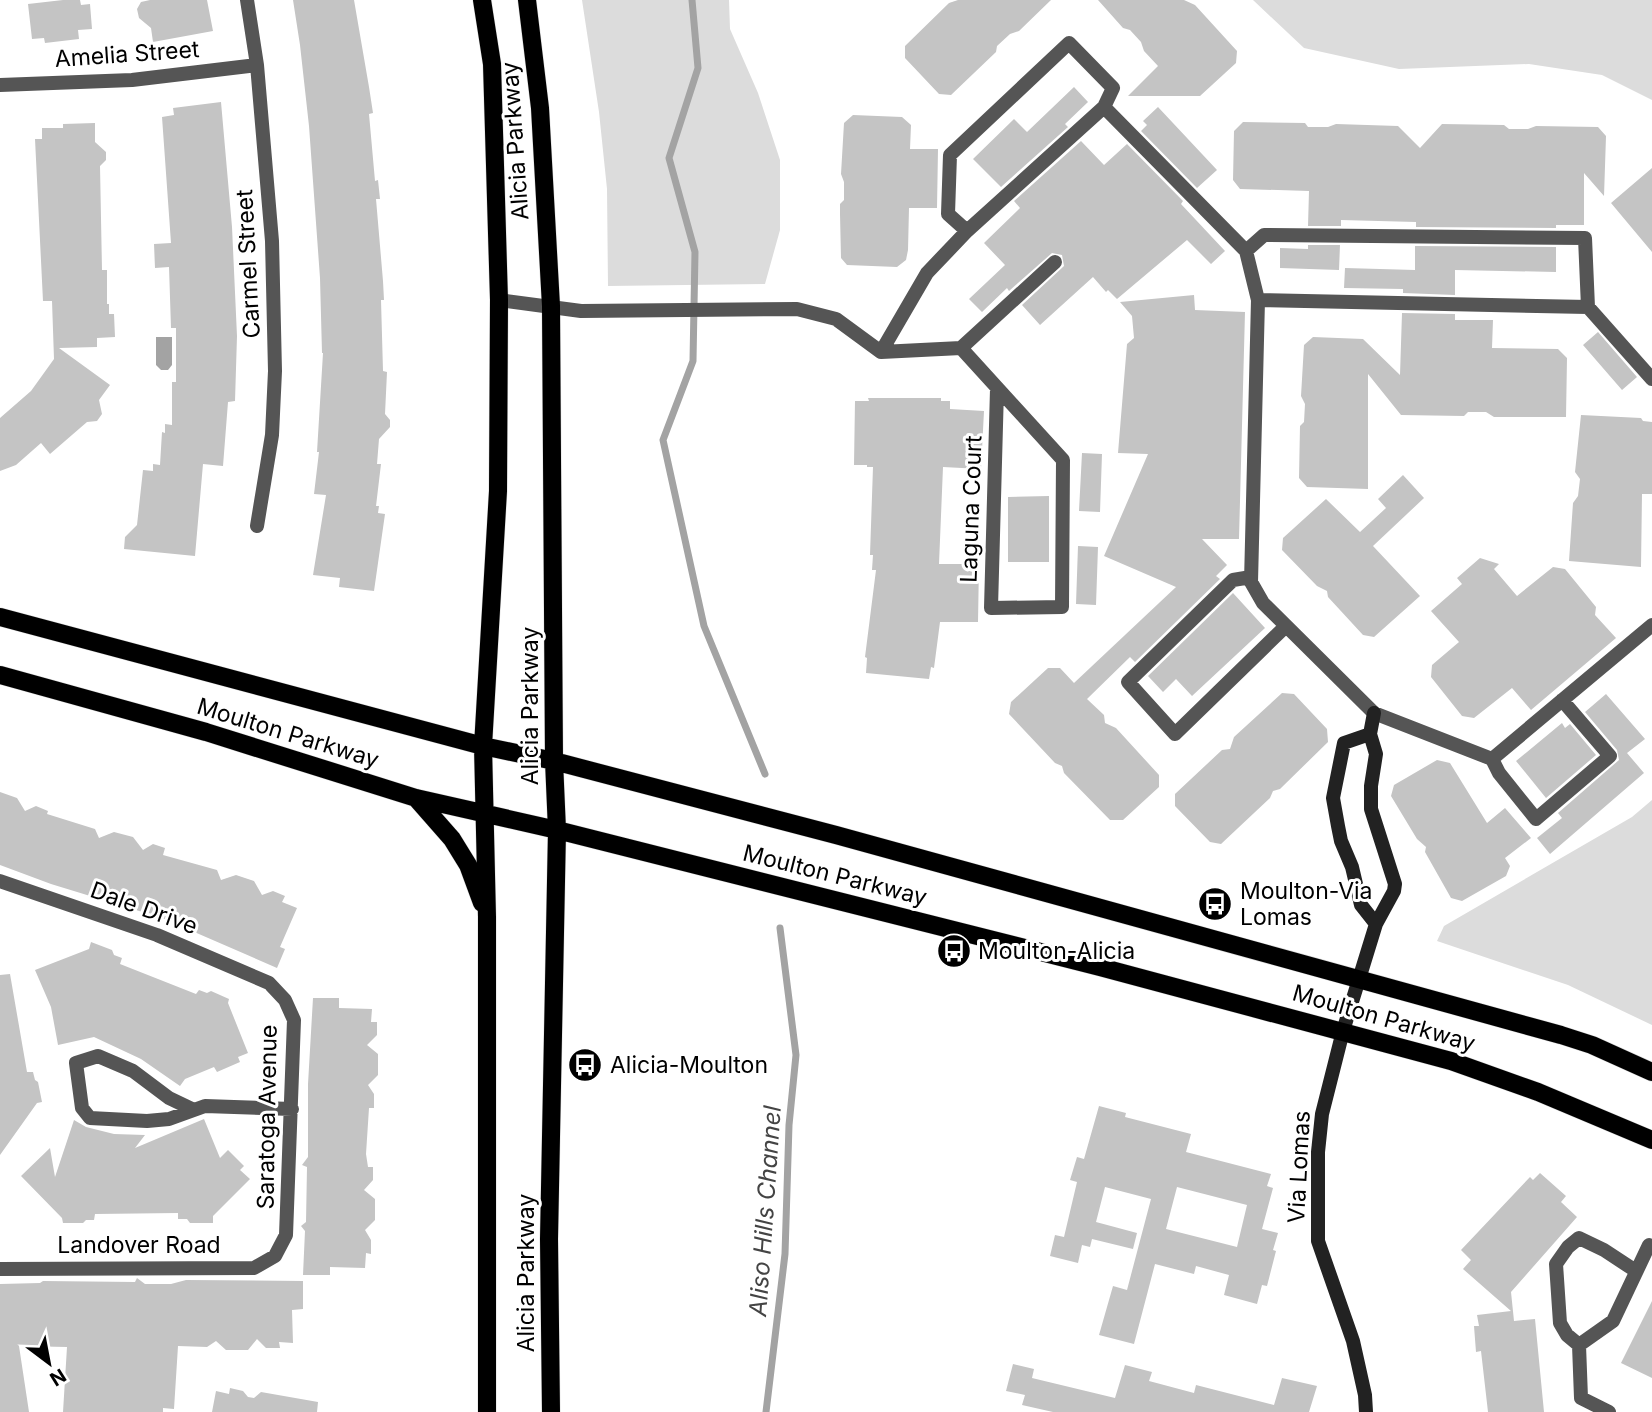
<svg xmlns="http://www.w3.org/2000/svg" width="1652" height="1412" font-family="Inter,sans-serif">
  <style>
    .green { fill: #dcdcdc }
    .water { fill: #a3a3a3 }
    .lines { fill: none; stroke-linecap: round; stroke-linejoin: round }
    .stream { stroke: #a3a3a3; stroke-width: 7 }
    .building { fill: #c4c4c4; fill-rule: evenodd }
    .primary-casing { stroke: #dbdbdb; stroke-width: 19 }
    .street { stroke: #555; stroke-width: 14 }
    .secondary { stroke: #222; stroke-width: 14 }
    .primary { stroke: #000; stroke-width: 18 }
    .labels { text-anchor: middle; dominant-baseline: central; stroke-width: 6; stroke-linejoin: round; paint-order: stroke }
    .street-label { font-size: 23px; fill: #000; stroke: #fff }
    .poi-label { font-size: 23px; fill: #000; stroke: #fff; text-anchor: start }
    .water-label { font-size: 24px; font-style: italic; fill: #444; stroke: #fff }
  </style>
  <rect width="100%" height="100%" fill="#fff"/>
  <!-- green -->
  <path class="green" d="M582 0H729L730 29 758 93 780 160V230L765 284 608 286 607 189 599 112Z
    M1253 0H1652V100L1602 75 1529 64 1399 69 1304 48Z
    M1652 800V1025L1568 985 1437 941 1444 926 1632 817Z"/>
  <!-- water -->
  <path class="water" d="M156 337H172V365L168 370H161L156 365Z"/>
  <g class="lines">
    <!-- stream -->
    <path class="stream" d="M692 0 698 68 669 158 695 252 693 361 663 440 704 626 765 774
      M766 1412 785 1254 789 1125 796 1055 780 928"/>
  </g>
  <!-- building -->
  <path class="building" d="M63 0H80L81 5 90 4 92 29 78 30 79 39 45 43 44 38 32 39 28 4Z
    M150 0H207L213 31 153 42 151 28 139 18 137 9 141 2Z
    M293 0H354L369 87 373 113 369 114 375 181 378 180 380 199H376L383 281 384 300H381L383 371 387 372 385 414 390 420V427L379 439 377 464H381L376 506H379L378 513 385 514 374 591 339 587 340 578 313 575 326 495 314 494 319 452H317L323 353H322L320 278 309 126 300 45Z
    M958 0H1051L1019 31 1010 34 997 46 996 52 951 95 939 94 905 58V46L949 3Z
    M1098 0H1184L1195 5 1237 51 1236 63 1200 96H1128L1158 66 1144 51 1141 42 1130 30 1123 28Z
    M1074 87 1088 102 1065 124 1068 127 1001 187 973 159 1014 119 1027 132Z
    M221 102 232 227 237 336 235 401 228 402 223 466 203 464 195 556 124 549 125 537 137 525 143 470 153 471V464L160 465 162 432 165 433V424L172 425V382H176V328H171L169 267 155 268 154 244 171 243 162 117 174 115 173 108Z
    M1158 107 1217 170 1197 188 1141 131 1147 125 1143 121Z
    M853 115 902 117 911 125 910 149H938L937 208H909L908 250 906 260 897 267 847 265 841 258 840 214V204L844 200V182L841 174 844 123Z
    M1243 122 1305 123 1308 127H1328L1336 124 1398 126 1420 148 1442 124 1504 125 1509 129H1528L1536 126 1598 127 1606 136 1604 196 1584 173V225H1556V228L1416 227V222L1341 220V226H1308L1309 191 1240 189 1233 180 1234 131Z
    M95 123V142L106 152V160L100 166 102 270H107V304H109V314H114L115 337 97 338V347L59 348 110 385 99 400 102 414 97 421 87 422 50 454 41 443 16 465 0 471V418L31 391 54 359 52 301H43L35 139H42V128H63V124Z
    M1081 141 1104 165 1127 144 1183 201 1181 204 1225 251 1211 264 1187 240 1117 299 1108 290 1106 292 1093 277 1040 325 1022 305 1064 266 1062 255 1052 253 1009 291 1007 288 982 312 969 299 1005 265 984 243 1020 208 1014 201Z
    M1652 168V252L1611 203Z
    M1308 245H1340L1339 270 1280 268V248L1308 249Z
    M1415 246 1556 247V272L1455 270V295L1403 293V289L1344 288 1345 268 1415 270Z
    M1194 295 1195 310 1245 312 1239 539H1202L1227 565 1216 576 1220 579 1135 662 1130 657 1087 699 1104 715 1105 723 1116 728 1159 775V787L1123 820H1110L1064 773 1062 766 1055 763 1009 714 1011 702 1048 668H1060L1074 683 1176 587 1104 556 1148 454 1118 453 1127 344 1134 338 1132 316 1120 302Z
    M1402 313 1455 314V320H1493L1492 348 1558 349 1567 358 1566 417H1494L1486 412H1468L1464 416 1401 415 1368 374V489L1307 487 1299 478 1300 426 1304 422 1305 404 1301 396 1304 345 1313 337 1363 339 1400 375Z
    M1598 332 1637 377 1622 390 1583 345Z
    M868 398H941V401H950V409L984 411 981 469 943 467 939 564H979L978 622H940L934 668 931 667 929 679 866 673 867 658 865 657 876 570H872L873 555H870L873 467H867V465H854L855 401H869Z
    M1581 415 1641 418 1643 421 1652 422V494H1642L1641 567 1569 561 1573 503 1578 496 1580 479 1575 472Z
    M1082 453 1102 454 1100 512 1079 511Z
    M1403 475 1424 498 1373 546 1420 596 1374 637 1363 635 1328 597 1327 591 1317 586 1282 550 1283 538 1326 499 1360 532 1386 508 1378 499Z
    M1049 496V562H1008V497Z
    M1078 546 1098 547 1096 605 1076 604Z
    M1480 558 1499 564 1494 569 1517 596 1553 567 1565 569 1596 607 1595 615 1616 638 1531 710 1512 688 1474 718 1462 716 1431 677 1432 665 1459 642 1431 611 1462 584 1457 578Z
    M1233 593 1265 628 1192 696 1176 679 1163 692 1148 676Z
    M1282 693 1294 694 1327 729 1328 742 1280 789 1273 791 1270 798 1221 844 1210 842 1175 806V794L1222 750 1230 749 1234 737Z
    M1606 694 1645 739 1627 753 1644 773 1550 854 1537 838 1562 818 1558 813 1619 760 1617 750 1585 712Z
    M1562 723 1565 728 1570 724 1596 755 1546 798 1516 761Z
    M1437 760 1450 763 1487 823 1505 808 1531 838 1505 858 1510 866 1506 876 1462 901 1451 898 1425 852 1426 847 1417 839 1391 796 1394 785Z
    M0 792 17 798 25 811 36 806 48 811 47 814 95 829 99 838 114 832 133 837 143 850 153 844 165 848 163 855 217 870 221 880 236 875 254 881 262 895 273 891 285 896 282 902 297 908 280 947 285 949 277 968 162 918 51 884 0 865Z
    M91 942 112 950 114 955 122 958 120 964 196 994 199 990 207 993 211 991 229 999 228 1003 248 1053 238 1057 240 1062 217 1072 214 1067 185 1079 180 1086 141 1059 94 1037 58 1045 51 1007 35 970 89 949Z
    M10 974 27 1072H33L35 1080 38 1082 42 1102 37 1103 0 1155V975Z
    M313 998H339V1008L372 1009 371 1022H377V1035L367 1045 378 1054V1075L368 1085 374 1094V1108H369L366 1154 368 1167H373V1180L364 1190 375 1199V1220L365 1230 371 1240V1254L366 1253 365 1268 330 1267V1275H303L305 1231 301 1226 306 1222 307 1167 302 1165 308 1157V1084Z
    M1099 1106 1126 1113 1125 1117 1191 1134 1186 1152 1271 1174 1267 1186 1273 1188 1262 1229 1278 1233 1273 1250 1276 1251 1267 1286 1262 1285 1257 1304 1224 1295 1229 1275 1196 1266 1194 1274 1155 1264 1134 1344 1099 1335 1113 1286 1127 1290 1151 1199 1105 1187 1096 1222 1137 1233 1133 1249 1092 1239 1090 1247 1082 1245 1078 1263 1050 1256 1055 1235 1064 1237 1077 1182 1070 1180 1077 1157 1084 1159ZM1177 1187 1247 1205 1237 1247 1166 1229Z
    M204 1119 220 1158 228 1150 244 1166 240 1170 250 1179 213 1216V1223H190L187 1219H178V1213L95 1214 94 1220H86L83 1223H63L62 1218 21 1176 50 1148 55 1177 74 1120 86 1127 114 1134 145 1135 135 1148Z
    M1540 1173 1566 1196 1561 1202 1577 1217 1511 1292 1514 1321 1535 1319 1544 1412H1488L1481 1351 1476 1352 1474 1326H1479L1477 1315 1511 1311 1463 1269 1471 1260 1461 1250 1530 1177 1533 1180Z
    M137 1278 145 1284H171L186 1280 303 1281V1309L292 1310 293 1343 279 1342 280 1348H266L257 1339 248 1350H226L216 1341 207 1347 178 1346 174 1409 163 1408V1412H63L67 1347 19 1346 29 1412H0V1284L40 1283 43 1281 135 1282Z
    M1652 1301V1378L1621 1363Z
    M1013 1364 1034 1369 1032 1378 1115 1398 1125 1365 1152 1372 1149 1381 1194 1393 1196 1385 1274 1405 1282 1378 1317 1386 1309 1412H1053L1022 1405 1025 1395 1006 1391Z
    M230 1388 243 1391 248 1397 254 1398 261 1392 318 1402 317 1412H212L216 1391 229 1394Z"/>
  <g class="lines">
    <!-- primary casing -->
    <g class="primary-casing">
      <path id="primary" d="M482 0 492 64 499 300 498 491 483 746 487 917V1412
        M527 0 540 108 551 306 554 761 557 830 549 1239 551 1412
        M0 617 483 746 554 761 836 835 1561 1035 1592 1045 1652 1072
        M0 675 206 732 416 798 557 830 1100 967 1451 1061 1538 1092 1652 1140
        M416 798 452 839 468 865 482 903"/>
    </g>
    <!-- street -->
    <path class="street" d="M247 0 257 65 272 241 275 371 272 435 257 526
      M0 85 132 80 257 65
      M967 231 948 214 950 155 1069 43 1113 88 1104 107 1246 251
      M499 300 581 311 797 309 836 319 881 352 961 348 1063 460 1062 607 991 608 997 389
      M1258 300 1588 307
      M961 348 1055 262
      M881 352 927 273 967 231 1104 107
      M1652 379 1588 307 1585 238 1264 235 1246 251 1258 300 1251 582 1263 603 1374 713 1492 759 1652 625
      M1251 577 1233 580 1128 682 1175 734 1286 626
      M1492 759 1499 773 1536 819 1610 756 1562 700
      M0 881 157 935 269 983 285 1000 294 1020 286 1235 275 1256 254 1268 0 1269
      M192 1109 169 1098 133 1071 98 1056 76 1063 82 1108 90 1118 147 1121 169 1119 205 1106 292 1109
      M1579 1345 1567 1335 1560 1323 1556 1264 1568 1247 1579 1238 1604 1250 1636 1271
      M1579 1345 1613 1321 1649 1245
      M1579 1345 1581 1398 1609 1412"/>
    <!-- secondary -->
    <path class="secondary" d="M1370 734 1344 743 1333 798 1338 826 1341 841 1352 867 1361 905 1376 924
      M1366 1412 1365 1395 1353 1341 1318 1241V1152L1322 1114 1343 1031 1376 924 1394 891 1395 884 1371 809V786L1376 754 1370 734 1374 713"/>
    <!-- primary -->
    <use href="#primary" class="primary"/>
  </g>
  <!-- icons -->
  <defs>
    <g id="bus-disc" transform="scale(1.75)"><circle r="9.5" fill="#000" stroke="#fff"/><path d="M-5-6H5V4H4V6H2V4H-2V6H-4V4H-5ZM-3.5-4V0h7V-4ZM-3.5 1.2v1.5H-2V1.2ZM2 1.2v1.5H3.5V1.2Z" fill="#fff"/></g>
  </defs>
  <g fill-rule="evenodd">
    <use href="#bus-disc" x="1215" y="904"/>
    <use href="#bus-disc" x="954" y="951"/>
    <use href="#bus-disc" x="585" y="1065"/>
  </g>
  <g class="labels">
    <!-- street labels -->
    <g class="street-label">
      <text transform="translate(127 54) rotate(-4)">Amelia Street</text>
      <text transform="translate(515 141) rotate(-94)">Alicia Parkway</text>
      <text transform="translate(248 264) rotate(-93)">Carmel Street</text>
      <text transform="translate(971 509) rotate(-88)">Laguna Court</text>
      <text transform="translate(530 706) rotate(-90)">Alicia Parkway</text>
      <text transform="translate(288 733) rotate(17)">Moulton Parkway</text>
      <text transform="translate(835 875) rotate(14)">Moulton Parkway</text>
      <text transform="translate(144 908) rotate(20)">Dale Drive</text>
      <text transform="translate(1384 1018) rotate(16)">Moulton Parkway</text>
      <text transform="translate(267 1117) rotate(-89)">Saratoga Avenue</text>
      <text transform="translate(1299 1167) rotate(-87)">Via Lomas</text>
      <text x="139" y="1245">Landover Road</text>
      <text transform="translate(526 1273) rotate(-90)">Alicia Parkway</text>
    </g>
    <!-- poi labels -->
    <g class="poi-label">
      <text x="1240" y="891">Moulton-Via<tspan x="1240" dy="26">Lomas</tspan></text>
      <text x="978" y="951">Moulton-Alicia</text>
      <text x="610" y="1065">Alicia-Moulton</text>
    </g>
    <!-- water labels -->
    <g class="water-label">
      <text transform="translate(765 1211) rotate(-86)">Aliso Hills Channel</text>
    </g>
  </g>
  <!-- north arrow -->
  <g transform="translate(49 1363) rotate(148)" stroke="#ffffff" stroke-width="5" paint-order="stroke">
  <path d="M0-5L12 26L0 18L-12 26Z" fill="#000000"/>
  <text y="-10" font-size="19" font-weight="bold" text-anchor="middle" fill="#000000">N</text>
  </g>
</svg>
